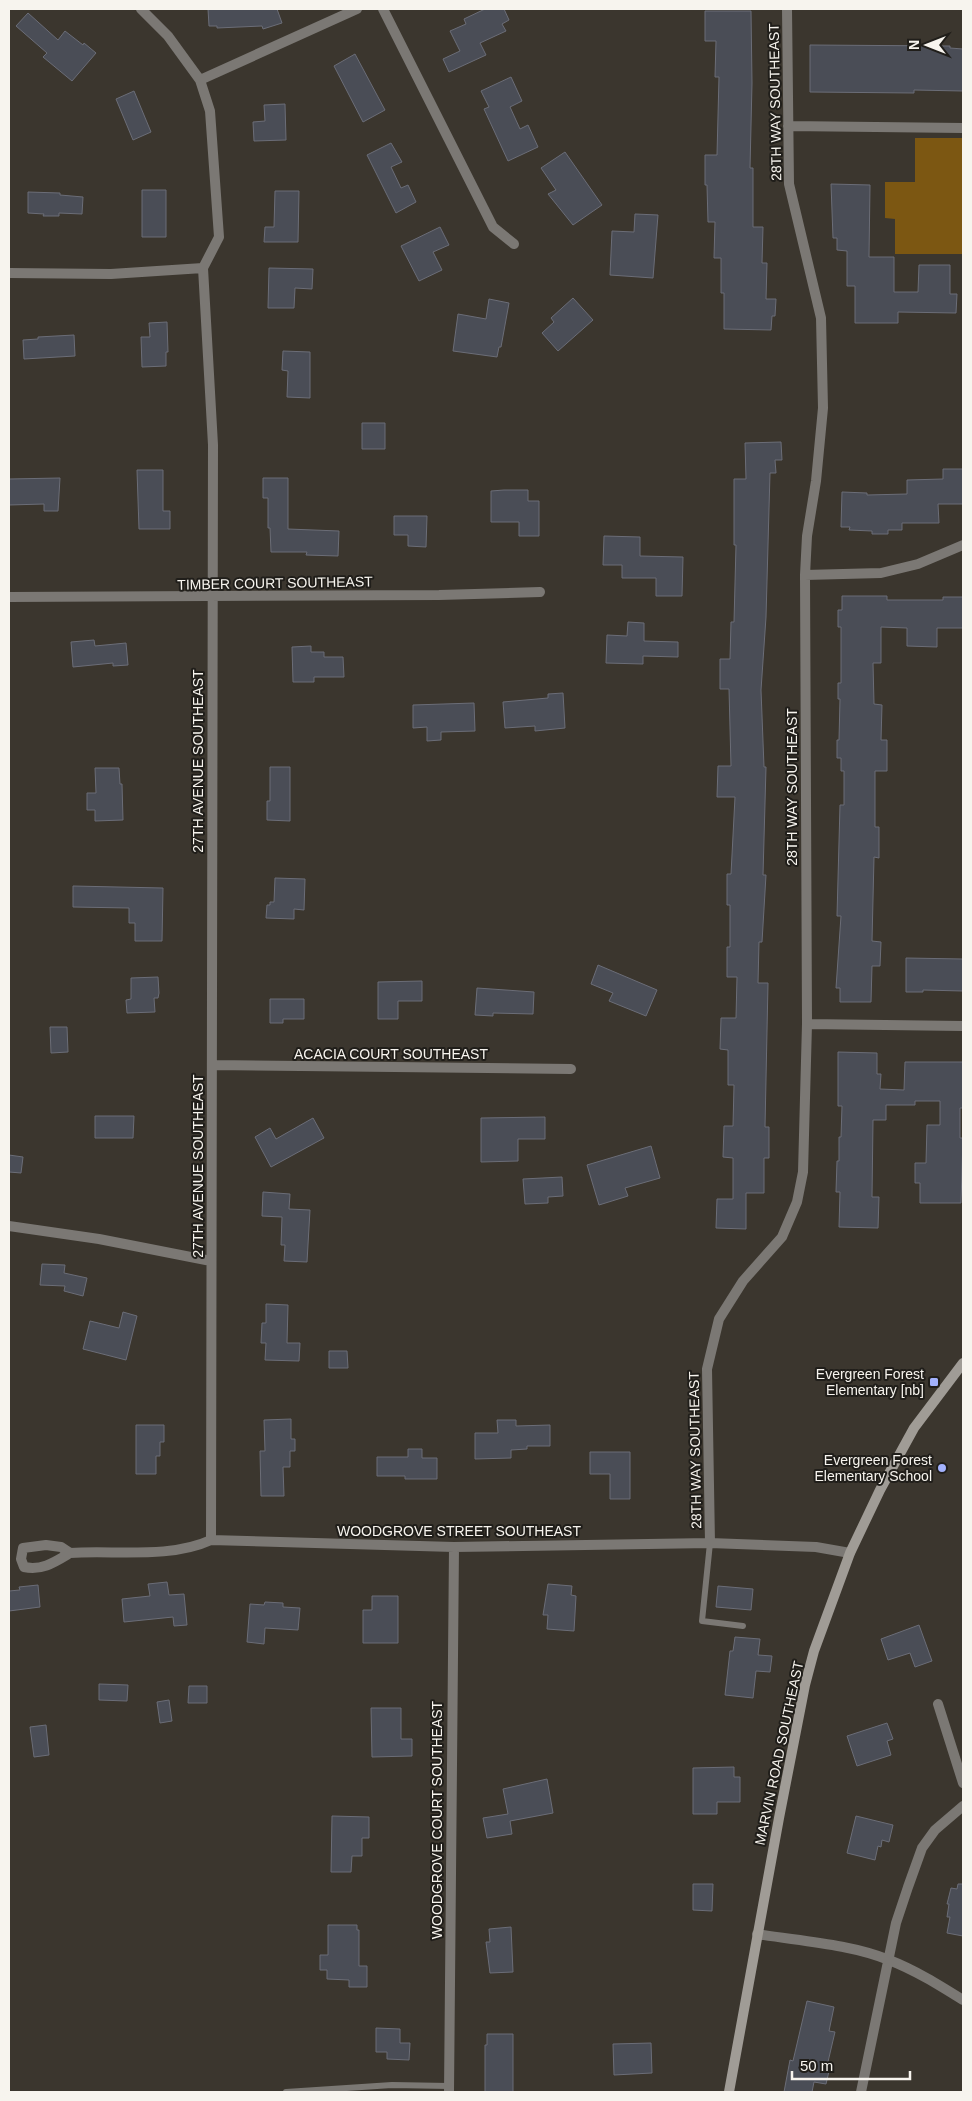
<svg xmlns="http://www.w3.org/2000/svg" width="972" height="2101" font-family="Helvetica,sans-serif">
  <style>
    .green { fill: #7c5712 }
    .building { fill: #4a4d56; stroke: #6b6d77 }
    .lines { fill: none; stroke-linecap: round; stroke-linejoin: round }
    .lane { stroke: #7b7874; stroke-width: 6 }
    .street { stroke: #7b7874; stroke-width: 10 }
    .secondary { stroke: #a09c96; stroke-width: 10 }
    .poi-dot { fill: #a3b2fd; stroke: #201e1a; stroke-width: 2 }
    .labels { text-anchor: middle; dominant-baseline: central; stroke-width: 4; stroke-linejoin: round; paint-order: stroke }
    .street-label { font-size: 14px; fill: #f7f4ee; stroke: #201e1a }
    .poi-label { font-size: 14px; fill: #f7f4ee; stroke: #201e1a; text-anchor: end }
  </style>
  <rect width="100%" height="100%" fill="#3b362e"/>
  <!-- green -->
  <path class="green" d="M915 138H963V254H895V219L885 218V182H915Z"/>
  <!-- building -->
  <path class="building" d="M208 9H277L282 23 263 29 262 26 217 28V26H209Z
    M485 9H504L509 20 502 24 506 31 480 43 486 55 449 72 443 59 460 51 450 31 466 24 464 19Z
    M705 11H751L752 83 750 168H753V227H763L762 263H767L766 299H776L775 316H772L771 330 724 329V293H721V258H714L715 222H708L707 185H705V155H717L719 77H715L716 41H705Z
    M28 13 58 40 65 31 83 45 84 43 96 53 72 81 43 57 47 53 16 26Z
    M810 45 950 46V48L963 49V91L914 90V93L810 92Z
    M355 54 385 110 363 122 334 66Z
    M511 77 522 101 510 107 520 129 528 125 538 147 508 161 484 109 489 107 481 91Z
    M134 91 151 132 133 140 116 99Z
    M285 104 286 140 254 141 253 122 265 121 264 105Z
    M391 143 402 162 391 167 401 188 408 185 416 202 396 213 367 155Z
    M565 152 602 205 573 225 548 194 556 190 541 168Z
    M831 184 870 185 869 257H894V292H918L919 265H950V294H957L956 313 898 312V323H855V286H847V251L837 250V238H833Z
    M142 190H166V237H142Z
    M275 191H299L298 242H264L265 227H274Z
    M28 192 60 193V195L83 197 82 214 59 213V216H43L44 214 28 213Z
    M635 214 658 215 653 278 610 275 612 231 634 232Z
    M440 227 449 245 433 252 442 270 419 281 401 246Z
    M269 268 313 269 312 289 295 288 294 308H268Z
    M573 298 593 320 558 351 542 333 554 322 551 318Z
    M489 299 509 303 501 347H499L497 357 453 351 458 314 486 319Z
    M167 322 168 352H166V366L142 367 141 337H150L149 323Z
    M74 335 75 356 24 359 23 340 38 339V337Z
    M283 351 310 352V398L287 397 288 371 282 370Z
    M362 423H385V449H362Z
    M781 442 782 460H775L776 473H770L766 617 761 690 764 767H766L763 875H766L762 942H759L758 983H768L765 1127H769V1158H764V1193H746V1229L716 1228 717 1199H733V1158L723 1157 724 1126H733L734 1085H728V1050L720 1049 721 1018H736L737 977H727V947H730V905H727V874H731L735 797H717L718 766H731L729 689H720V659H730L731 622H734L736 545H734V479H746L745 443Z
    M943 469H963V504H938L939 523H902V530H888V534H872V531L849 530 850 527H841L842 492 867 493V495L907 494V480L943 479Z
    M137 470H163V511H170V529H139Z
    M60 478 58 511H44V504L9 505V479Z
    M263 478H288V529L339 531 338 556 306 555 307 552H271L270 528H268V498H263Z
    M504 490H528V501H539V536H519V522H491V491Z
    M394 516H427L426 547 408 546V535H394Z
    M604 536 640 537V556L683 557 682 596H656V578H622V565H603Z
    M842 596H887V600H943V597H963V628H937V647L907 646V628L881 627V663H873L874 704 882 705 881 740H887V771H875V827H879V858L874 857 872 941 881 942 880 966H872L871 1002H840V988H836L841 916H837L840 805H844V771H841V758H837V740H839L840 699H838V683H841V627H838V610H842Z
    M628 622 644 623V641L678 642V657L643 656V664L606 663 607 635 627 636Z
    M94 640 95 646 126 643 128 665 113 666V663L73 667 71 642Z
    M311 646V652H324V657H343L344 677H314V682H293L292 647Z
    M563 693 565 728 535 731V726L505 728 503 702 548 698V694Z
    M474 703 475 731 441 732V740L427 741V727L413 728V705Z
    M270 767H290V821L267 820V801H270Z
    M95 768H119L120 784H122L123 820 95 821V810H87V793H96Z
    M275 878 305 879 304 910 294 909V919L266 918 267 905H270V902H274Z
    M73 886 163 888 162 941H135V923H129V908L73 907Z
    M906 958 963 959V991L923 990V992H906Z
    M598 965 657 990 646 1016 609 1001 613 993 591 984Z
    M158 977 159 993 158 998H154L155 1012 127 1013 126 1000 131 999V978Z
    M422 981V1001H398V1019H378V982Z
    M477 988 534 992 533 1014 493 1013V1016L475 1015Z
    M270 999H304V1019H283V1023H270Z
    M50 1027H67L68 1052 51 1053Z
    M838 1052 877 1053V1074H881L880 1089 904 1090 905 1062H963V1108H960V1138H963L961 1203H920V1183H915V1163H926L927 1125H940V1101H915V1105H886V1120H873L872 1197H879L878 1228 839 1227 840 1192H836L837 1161H839V1137H841L842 1106H838Z
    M95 1116H134L133 1138H95Z
    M545 1117V1139H518V1161L481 1162V1118Z
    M313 1118 324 1138 271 1167 255 1137 270 1128 276 1139Z
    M651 1146 660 1178 625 1188 628 1196 599 1205 587 1165Z
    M9 1155 23 1157 21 1173 9 1172Z
    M562 1177 563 1196 548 1197V1203L525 1204 523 1179Z
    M263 1192 290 1194 289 1209 310 1210 307 1262 284 1261 285 1245H281L282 1217 262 1216Z
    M42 1264 65 1265 64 1273 87 1278 83 1296 64 1291 65 1286 40 1285Z
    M266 1304 288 1305 287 1343H300L299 1361 265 1360 266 1343H261L262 1323H266Z
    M123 1312 137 1316 126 1360 83 1349 90 1321 119 1328Z
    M329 1351H347L348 1368H329Z
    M291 1419V1439H295V1451H290V1467H283L284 1496H261L260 1451H265L264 1420Z
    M497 1420H516V1426L550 1425V1446H527V1449L511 1450V1458L475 1459V1433H498Z
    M136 1425H164V1442H160V1456H156V1474H136Z
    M408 1449H422V1458H437V1479H405V1476H377V1457H408Z
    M590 1452H630V1499H610V1474H590Z
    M167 1582 169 1595 184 1594 187 1625 174 1626 173 1617 124 1622 122 1599 150 1596 148 1584Z
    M548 1584 572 1586 571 1595 576 1596 574 1631 547 1629 548 1615H543Z
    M38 1585 40 1607 9 1611V1591L20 1590 19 1587Z
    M718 1586 753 1589 751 1610 716 1607Z
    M372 1596H398V1643H363V1610H372Z
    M265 1602 283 1603V1607L300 1608 298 1630 265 1628 264 1644 247 1642 250 1604 264 1605Z
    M919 1625 932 1661 915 1667 910 1653 888 1660 881 1639Z
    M735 1637 760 1639 758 1655 772 1656 770 1672 756 1671 753 1698 725 1695 730 1651H733Z
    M99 1684 128 1685 127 1701 99 1700Z
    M189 1686H207V1703H188Z
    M169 1700 172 1721 160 1723 157 1702Z
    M371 1708H401V1739H412V1756L372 1757Z
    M887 1723 893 1739 887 1741 891 1755 857 1766 847 1736Z
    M46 1725 49 1755 34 1757 30 1727Z
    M734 1767V1777H740V1802H717V1814H693V1768Z
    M547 1779 553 1813 510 1821 512 1834 487 1838 483 1818 508 1814 503 1789Z
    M332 1816 369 1817V1838H362V1856H352L351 1872H331Z
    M856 1816 893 1825 889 1842 882 1840 881 1847 878 1846 875 1860 847 1853Z
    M693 1884H713L712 1911 693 1910Z
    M958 1884H963V1936L947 1933 950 1917H947L949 1904H947L951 1888 957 1889Z
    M328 1925H357V1930H359V1966H367V1987H349V1980L327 1979V1970H320V1955H328Z
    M511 1927 513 1972 490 1973 486 1942H490L489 1929Z
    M807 2001 834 2007 829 2031 835 2032 827 2066 830 2067 826 2084 814 2082 812 2092H784L790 2060 793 2061Z
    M376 2028 400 2029V2043H410L409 2060 387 2059V2052H376Z
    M487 2034H513V2092H485V2045H487Z
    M651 2043 652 2073 614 2075 613 2044Z"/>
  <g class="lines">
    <!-- lane -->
    <path class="lane" d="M710 1543 702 1621 743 1626
      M286 2092 392 2085 449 2086"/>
    <!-- street -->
    <path class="street" d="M141 9 168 36 200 80 210 111 219 237 203 268 213 445 211 1540
      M383 9 493 227 514 244
      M200 80 357 9
      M788 126 963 128
      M9 273 111 274 203 268
      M805 575 881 573 918 564 963 545
      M9 597 439 595 540 592
      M807 1024 963 1026
      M212 1065 571 1069
      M9 1226 99 1239 211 1261
      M710 1543 707 1369 719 1319 743 1281 782 1237 797 1202 803 1172 807 1024 805 575 807 536 816 481 823 408 821 318 789 184 787 9
      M46 1545 61 1547 70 1553C55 1562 42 1571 24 1567L21 1559 23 1548Z
      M70 1553C114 1550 170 1559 211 1540L454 1547 710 1543 816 1547 850 1553
      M938 1704 963 1783
      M757 1934C799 1941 850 1944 889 1960 915 1970 939 1985 963 2000
      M449 2092 454 1547
      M861 2092 896 1923 908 1887 922 1848 935 1830 963 1806"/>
    <!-- secondary -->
    <path class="secondary" d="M729 2092 779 1818 805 1685 814 1651 850 1553 880 1490 914 1428 963 1363"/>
  </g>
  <!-- markers -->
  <g class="poi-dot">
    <rect x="929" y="1377" width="10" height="10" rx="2.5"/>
    <circle cx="942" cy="1468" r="5"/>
  </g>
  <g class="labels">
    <!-- street labels -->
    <g class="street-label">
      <text transform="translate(775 102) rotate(-91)">28TH WAY SOUTHEAST</text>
      <text transform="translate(275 583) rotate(-1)">TIMBER COURT SOUTHEAST</text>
      <text transform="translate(198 761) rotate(-90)">27TH AVENUE SOUTHEAST</text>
      <text transform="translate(792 787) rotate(-90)">28TH WAY SOUTHEAST</text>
      <text x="391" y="1054">ACACIA COURT SOUTHEAST</text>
      <text transform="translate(198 1166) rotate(-90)">27TH AVENUE SOUTHEAST</text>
      <text transform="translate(695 1450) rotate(-91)">28TH WAY SOUTHEAST</text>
      <text x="459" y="1531">WOODGROVE STREET SOUTHEAST</text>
      <text transform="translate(779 1753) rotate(-78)">MARVIN ROAD SOUTHEAST</text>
      <text transform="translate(437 1820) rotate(-90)">WOODGROVE COURT SOUTHEAST</text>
    </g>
    <!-- poi labels -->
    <g class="poi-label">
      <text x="924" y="1374">Evergreen Forest<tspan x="924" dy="16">Elementary [nb]</tspan></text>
      <text x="932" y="1460">Evergreen Forest<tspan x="932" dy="16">Elementary School</tspan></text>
    </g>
  </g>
  <!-- border -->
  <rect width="972" height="2101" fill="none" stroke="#f7f4ee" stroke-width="20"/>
  <!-- north arrow -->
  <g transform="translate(927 45) rotate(270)" stroke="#201e1a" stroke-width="4" paint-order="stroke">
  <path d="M0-4L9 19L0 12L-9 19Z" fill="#f7f4ee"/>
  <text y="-8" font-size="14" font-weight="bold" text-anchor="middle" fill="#f7f4ee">N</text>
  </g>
  <!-- scale -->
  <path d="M792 2071v8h118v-8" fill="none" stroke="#f7f4ee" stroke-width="2.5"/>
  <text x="800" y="2071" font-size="15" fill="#f7f4ee" stroke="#201e1a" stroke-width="4" paint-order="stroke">50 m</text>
</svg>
